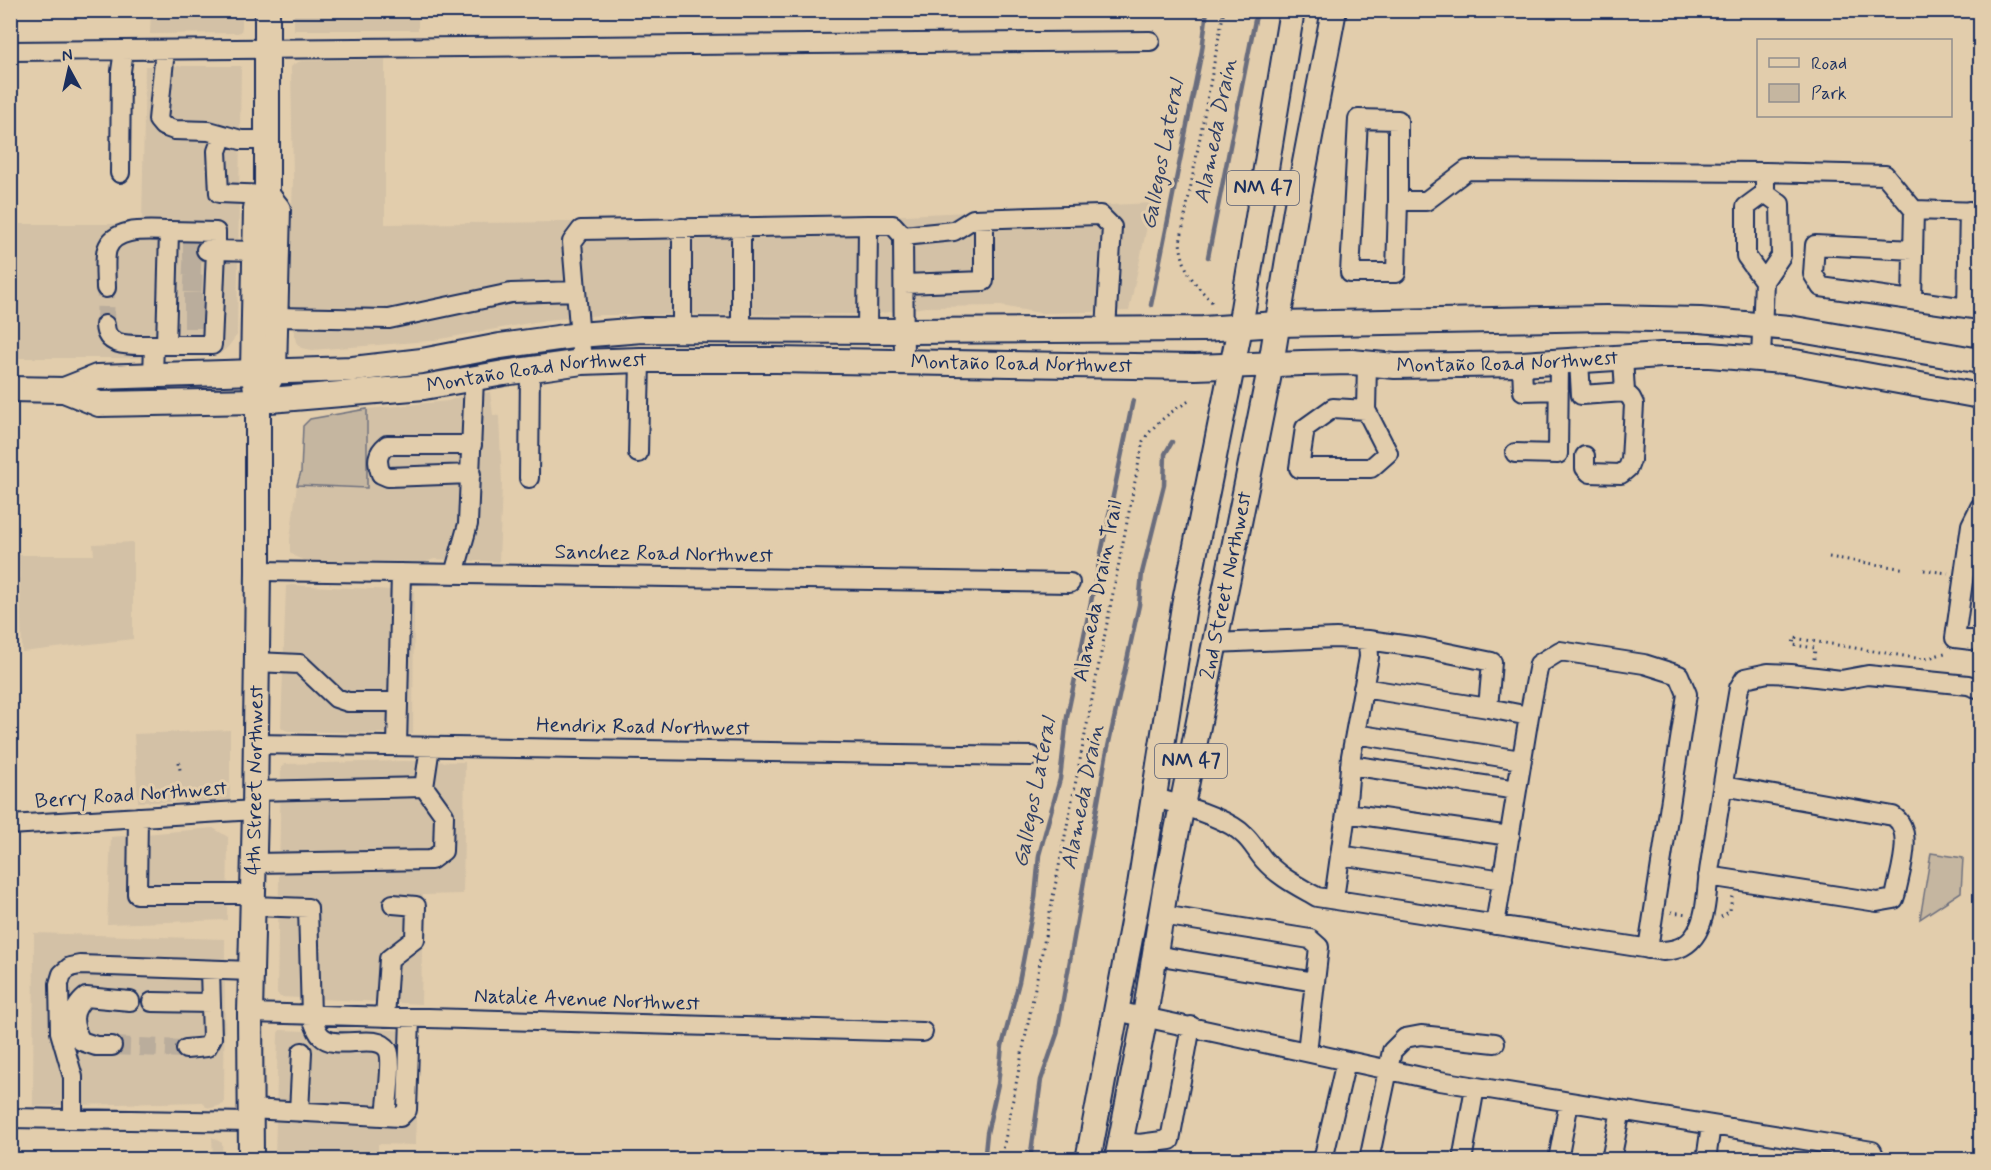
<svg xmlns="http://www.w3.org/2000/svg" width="1991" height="1170" font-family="Mynerve,sans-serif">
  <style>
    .built { fill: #d3c1a6 }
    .green { fill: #c5b6a0; stroke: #70727f; stroke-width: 1.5 }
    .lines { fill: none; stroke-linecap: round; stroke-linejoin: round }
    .stream { stroke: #6a6d7d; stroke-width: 4.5 }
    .minor-tunnel { stroke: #baad9c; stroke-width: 18; stroke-dasharray: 18 9; stroke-linecap: butt }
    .minor-casing { stroke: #1b2f5e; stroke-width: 22 }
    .major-casing { stroke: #1b2f5e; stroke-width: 28 }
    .path { stroke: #1b2f5e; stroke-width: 3; stroke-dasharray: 1.5 4.5; stroke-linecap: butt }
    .minor { stroke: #e2cdac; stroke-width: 18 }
    .major { stroke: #e2cdac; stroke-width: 24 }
    .labels { text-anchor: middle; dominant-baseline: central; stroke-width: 6; stroke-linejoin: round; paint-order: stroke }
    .shield { fill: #e2cdac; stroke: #575e75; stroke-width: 1.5 }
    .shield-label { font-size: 20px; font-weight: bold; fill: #1b2f5e }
    .street-label { font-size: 21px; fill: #1b2f5e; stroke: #e2cdac }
    .water-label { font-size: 22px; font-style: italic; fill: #2f3f66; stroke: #e2cdac }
  </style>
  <rect width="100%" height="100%" fill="#e2cdac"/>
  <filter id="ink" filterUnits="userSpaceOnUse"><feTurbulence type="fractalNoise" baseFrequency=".0167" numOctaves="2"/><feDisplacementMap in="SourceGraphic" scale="12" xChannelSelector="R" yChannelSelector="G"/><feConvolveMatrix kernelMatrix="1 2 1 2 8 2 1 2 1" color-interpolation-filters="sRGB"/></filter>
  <g filter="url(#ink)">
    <!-- built -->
    <path class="built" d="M151 11H242V27L241 32 237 33 150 34Z
      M294 11H418V30H294Z
      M385 59V224L822 219 1152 203 1129 311 1040 313 1001 306 926 307 874 314 600 315 546 320 429 341 312 350 301 348 296 342 288 302 293 180 291 67 294 64 301 61Z
      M145 66H241L237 335 228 347 220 354 138 358H11V224H142Z
      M490 392 493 415 499 416 502 484 499 562 434 559 426 562 306 561 296 557 290 552V539L297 485 367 488V409L448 401 461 396Z
      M133 542V639L22 652 19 555H94L93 544Z
      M291 585 414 591 413 734 288 731 281 728 286 586Z
      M230 730V802H138L134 734Z
      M404 761 465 762 463 894 423 895 421 1004 280 997 277 993 281 768 284 764Z
      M213 828 228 837 227 920 107 924 111 837Z
      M34 933 225 939 224 1104 212 1108 206 1107 203 1102 33 1106Z
      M337 1028 419 1031 415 1145 378 1144V1159L275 1160 278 1033 280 1030 336 1032Z
      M212 1137 222 1143 223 1159H213Z"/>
    <!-- green -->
    <path class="green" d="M367 409V488L297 485 301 472 303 426 310 419Z
      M1931 853 1963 858 1961 892 1920 919Z"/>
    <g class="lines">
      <!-- stream -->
      <path class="stream" d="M1208 257 1257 10
        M1151 305 1202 50 1207 10
        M988 1159 985 1153 987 1133 998 1084 1002 1046 1019 982 1035 898 1039 855 1060 779 1067 717 1133 400
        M1030 1160 1041 1080 1057 1034 1106 756 1139 605 1142 573 1164 485 1165 454 1172 442"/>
      <!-- minor-tunnel -->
      <path class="minor-tunnel" d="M183 250H205
        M183 266 205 267
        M184 283 206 284
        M184 302H206
        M184 319H206
        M105 325 106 288
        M112 1046 186 1049"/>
      <!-- minor casing -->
      <g class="minor-casing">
        <path id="minor" d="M165 50 158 120 163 126 174 130 209 131 241 140H267
          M10 51 1150 41
          M223 135 217 151 219 193 267 195
          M120 173 121 71 124 50
          M1765 193V172L1885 175 1914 210 1980 212
          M1398 201 1396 273H1350L1358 119 1398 120V201H1426L1467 170 1765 172
          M682 228V331
          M903 236 954 231 973 219 1100 215 1112 227 1106 330
          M1913 250 1815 245 1813 274 1821 287 1980 310
          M1764 281 1746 256V207L1765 193
          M904 284 984 281V219
          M106 288C106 278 104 258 107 249 115 226 150 231 169 231
          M1912 300 1914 210
          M1967 308 1969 211
          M275 317 389 319 511 293 576 291
          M105 325C106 350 136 344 154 345
          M741 330V228
          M867 331 868 225
          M166 345 169 231 216 232V250H206
          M1761 358 1764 281 1781 256 1780 204 1765 193
          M1579 361 1581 395 1625 392 1623 358
          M582 362 572 242 581 230 868 225H893L903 236 904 362
          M1522 364 1523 391 1559 390
          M153 375 154 345H212L216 250 255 251
          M1366 410 1388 453 1371 468H1299L1305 428 1333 408 1366 410 1367 364
          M638 453 640 360
          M1515 453 1558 454 1559 363
          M1585 456V468L1590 473 1621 474 1628 468 1631 460 1634 404 1631 398 1625 392
          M471 474 388 477 381 474C376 461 377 453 387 445H472
          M529 478 530 369
          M1980 507 1971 525 1955 638 1980 641
          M258 571 1070 583
          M454 574 468 524 474 378
          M1214 643 1336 638 1368 640 1424 648 1492 662 1488 708 1529 716 1539 664 1560 651 1644 664 1679 675 1687 694 1648 949
          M256 662 300 664 336 698 348 702H398
          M1363 688 1488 708
          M1355 734 1521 760
          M254 744 1032 756
          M397 746 401 573
          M1350 765 1517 790
          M424 787 430 747
          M1155 798C1178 804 1228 818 1244 835 1252 842 1257 852 1264 860 1279 877 1298 886 1317 897L1663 951C1678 950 1689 946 1697 932 1708 912 1706 888 1710 865 1719 806 1729 747 1739 688L1745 678 1768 673 1791 674 1841 680 1868 675 1968 685 1980 689
          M1346 813 1510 836
          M138 817 137 894H253
          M10 825 255 810
          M1340 855 1503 880
          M254 863 431 860 443 851 444 815 424 787 255 791
          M1708 876 1877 902 1894 899 1896 893C1900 871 1915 830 1893 816L1723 786
          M1334 899 1346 813 1351 756 1369 657 1368 640
          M253 906 308 908 311 1015C314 1022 316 1031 321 1036 336 1052 377 1031 388 1050 393 1059 387 1104 386 1116
          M1162 915 1310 939 1319 947 1307 1052
          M1495 925 1529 716
          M1155 955 1315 982
          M152 1002 211 1003
          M1116 1011 1440 1081 1872 1151 1876 1160
          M250 1013 923 1032
          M385 1017 389 959 415 939 416 906 393 904
          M112 1046H96L81 1041C72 1025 70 1010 86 997L130 1001
          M186 1049 207 1047 212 1038 210 970
          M250 1109 400 1117 407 1110 410 1018
          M299 1112 302 1052
          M10 1118 250 1122
          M73 1119V1077L60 1032 59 984 62 974 70 967 80 965 251 971
          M1120 1141 1139 1144 1170 1140 1191 1026
          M1463 1155 1475 1087
          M1323 1160 1346 1061
          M1369 1160 1392 1051 1405 1038 1421 1035 1495 1043
          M1558 1160 1569 1102
          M1611 1160 1621 1110
          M1706 1160 1711 1125"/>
      </g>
      <!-- major casing -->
      <g class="major-casing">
        <g id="major">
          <path d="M267 10V195L278 209 274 371 268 383"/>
          <path d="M10 389 64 390 97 377 353 369 422 361 500 346 579 335 642 330 904 331 1203 329 1277 324 1606 318 1700 320 1789 328 1980 361"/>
          <path id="s1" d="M64 390 99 404 258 401 424 387 504 373 582 362 640 360H776L1195 367 1303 363 1352 362 1395 366 1522 364 1661 355H1710L1795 362 1980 396"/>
          <path id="s2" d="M251 1160 250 1013 255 810 258 571V401L253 371 256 208 267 195"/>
          <path d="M1088 1160 1140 885 1184 606 1240 327 1292 10"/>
          <path id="s3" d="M1117 1160 1145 1016 1165 890 1271 364 1296 210 1334 10"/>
        </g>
      </g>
      <!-- path -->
      <path class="path" d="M1212 302C1192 281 1184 272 1180 243L1224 10
        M1829 557 1906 569
        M1924 570 1948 573
        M1814 659 1815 648 1793 645 1794 638 1916 658 1925 659 1948 652
        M179 762 180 770
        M1671 912 1688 914
        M1721 917 1730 911 1732 896
        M1001 1160 1143 441C1155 423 1170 412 1189 401"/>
      <!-- minor -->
      <use href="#minor" class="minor"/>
      <!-- major -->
      <use href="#major" class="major"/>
    </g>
  </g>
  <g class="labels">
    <!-- shield labels -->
    <g class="shield">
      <rect x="1227" y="171" width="72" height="34" rx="4.5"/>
      <rect x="1155" y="744" width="72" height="34" rx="4.5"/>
    </g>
    <g class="shield-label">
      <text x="1263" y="188">NM 47</text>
      <text x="1191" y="761">NM 47</text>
    </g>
    <!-- street labels -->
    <g class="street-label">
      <text stroke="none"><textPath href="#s1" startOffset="1449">Montaño Road Northwest</textPath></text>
      <text stroke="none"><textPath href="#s1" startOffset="963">Montaño Road Northwest</textPath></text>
      <text stroke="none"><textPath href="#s1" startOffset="477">Montaño Road Northwest</textPath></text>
      <text transform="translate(664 554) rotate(1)">Sanchez Road Northwest</text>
      <text stroke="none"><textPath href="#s3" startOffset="585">2nd Street Northwest</textPath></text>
      <text transform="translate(1098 591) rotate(-79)">Alameda Drain Trail</text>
      <text transform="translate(643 727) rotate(1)">Hendrix Road Northwest</text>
      <text stroke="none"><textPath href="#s2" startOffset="380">4th Street Northwest</textPath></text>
      <text transform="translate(131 795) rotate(-4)">Berry Road Northwest</text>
      <text transform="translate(587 1000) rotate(2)">Natalie Avenue Northwest</text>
    </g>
    <!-- water labels -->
    <g class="water-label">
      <text transform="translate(1216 131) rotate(-79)">Alameda Drain</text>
      <text transform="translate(1163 155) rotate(-79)">Gallegos Lateral</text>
      <text transform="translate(1035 793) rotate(-79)">Gallegos Lateral</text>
      <text transform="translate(1083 797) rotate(-79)">Alameda Drain</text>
    </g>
  </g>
  <!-- margin -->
  <rect width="1991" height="1170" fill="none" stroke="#e2cdac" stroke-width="36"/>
  <rect x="18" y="18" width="1955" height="1134" fill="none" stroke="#1b2f5e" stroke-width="2" filter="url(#ink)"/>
  <!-- legend -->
  <rect x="1757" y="39" width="195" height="78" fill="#e2cdac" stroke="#928e8d" stroke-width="1.5"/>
  <rect x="1769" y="58" width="30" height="9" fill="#e2cdac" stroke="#928e8d" stroke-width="1.5"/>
  <text x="1811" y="69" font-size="18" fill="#1b2f5e">Road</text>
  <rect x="1769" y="84" width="30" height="18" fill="#c5b6a0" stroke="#928e8d" stroke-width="1.5"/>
  <text x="1811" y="99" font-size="18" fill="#1b2f5e">Park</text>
  <!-- north arrow -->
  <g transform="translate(69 69) rotate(352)" stroke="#e2cdac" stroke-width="4.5" paint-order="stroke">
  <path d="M0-4.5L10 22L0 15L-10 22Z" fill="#1b2f5e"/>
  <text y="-9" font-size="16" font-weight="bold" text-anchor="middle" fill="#1b2f5e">N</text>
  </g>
</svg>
